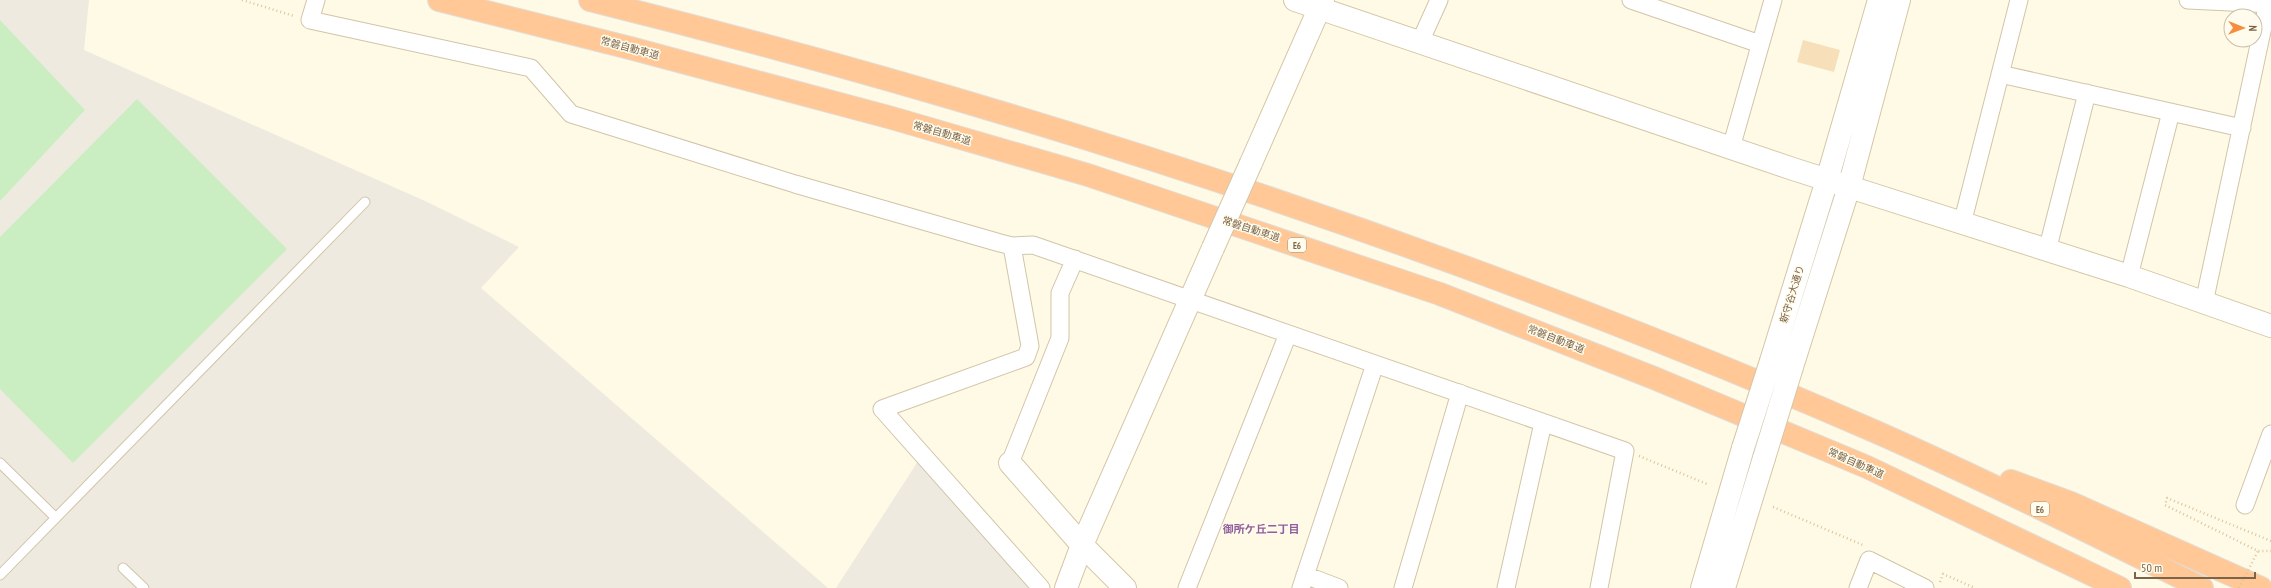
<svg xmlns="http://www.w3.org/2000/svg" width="2271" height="588" font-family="'PT Sans Narrow','Noto Sans JP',sans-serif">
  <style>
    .industrial { fill: #eeeadf }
    .green { fill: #caeec1 }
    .building { fill: #f7dfba }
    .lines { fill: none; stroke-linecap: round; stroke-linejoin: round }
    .lane-casing { stroke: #d2c4a9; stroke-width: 11 }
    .street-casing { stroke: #d2c4a9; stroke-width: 19 }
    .secondary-casing { stroke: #d5c6a6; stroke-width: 24 }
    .highway-casing { stroke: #e2ddd7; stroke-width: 24 }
    .path { stroke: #ddc39c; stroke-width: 2.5; stroke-dasharray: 1 3; stroke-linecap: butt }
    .lane { stroke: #fff; stroke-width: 9 }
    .street { stroke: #fff; stroke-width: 17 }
    .secondary { stroke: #fff; stroke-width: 22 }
    .highway { stroke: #ffc896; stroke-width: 22 }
    .secondary-bridge-casing { stroke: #d5c6a6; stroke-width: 24; stroke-linecap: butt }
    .path-bridge { stroke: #ddc39c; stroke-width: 2.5; stroke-dasharray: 1 3; stroke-linecap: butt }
    .secondary-bridge { stroke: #fff; stroke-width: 22 }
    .labels { text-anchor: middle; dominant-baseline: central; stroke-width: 3; stroke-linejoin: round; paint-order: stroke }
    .shield { fill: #fffcee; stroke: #a39279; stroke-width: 1 }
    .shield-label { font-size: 9px; font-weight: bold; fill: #7b6447 }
    .street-label { font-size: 10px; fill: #7b6447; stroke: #fffcee }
    .neighbourhood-label { font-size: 11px; font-weight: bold; fill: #905e98; stroke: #fffcee }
  </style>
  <rect width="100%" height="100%" fill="#fffae5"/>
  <!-- industrial -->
  <path class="industrial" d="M0 0H89L84 50 425 201 519 247 481 288 828 588H0Z
    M922 455 1035 588H836Z"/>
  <!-- green -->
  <path class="green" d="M0 20 85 110 0 201Z
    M137 99 287 249 73 463 0 389V237Z"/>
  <!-- building -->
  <path class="building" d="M1803 40 1840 50 1834 72 1797 62Z"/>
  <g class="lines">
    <!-- lane casing -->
    <g class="lane-casing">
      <path id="lane" d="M0 463 56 518
        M123 568 144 588
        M0 575 365 202"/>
    </g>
    <!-- street casing -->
    <g class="street-casing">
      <path id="street" d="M316 0 310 20 531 68 571 114 795 184 1000 243 1012 246 1033 245 1625 451 1599 588
        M1631 0 1760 44
        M2188 0 2271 4
        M1420 42 1439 0
        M2000 74 2242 128
        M1731 148 1773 0
        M1962 224 2019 0
        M1012 246 1030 346 1026 357 882 409 1041 588
        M2047 251 2087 93
        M2129 276 2171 112
        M2204 303 2268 3
        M1010 463 1060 338V293L1075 259
        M2245 505 2271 434
        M1305 575 1339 588
        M1187 588 1288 334
        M1301 588 1375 364
        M1403 588 1460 393
        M1506 588 1543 423
        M1858 588 1869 560 1925 588"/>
    </g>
    <!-- secondary casing -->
    <g class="secondary-casing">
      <path id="secondary" d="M1295 0 1793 169 2129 276 2271 326
        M1251 163 1323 0
        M1771 361 1827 180 1879 0
        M1792 367 1849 187 1899 0
        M1010 463 1082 545 1125 588
        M1066 588 1082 545 1213 248
        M1702 588 1743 448
        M1724 588 1764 458"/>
    </g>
    <!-- highway casing -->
    <g class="highway-casing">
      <path id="highway" d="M439 0 630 48 892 118 1088 175 1440 294 1654 378 1867 467 2120 588
        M590 0C1029 109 1459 250 1874 431 1985 480 2093 534 2202 588
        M2011 481 2071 503 2261 588"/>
    </g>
    <!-- path -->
    <path class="path" d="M242 0 294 16
      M1639 456 1707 484
      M1773 507 1863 545
      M2271 541 2167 498 2165 505 2258 551H2271
      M1940 582 1943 574 1975 588"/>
    <!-- lane -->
    <use href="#lane" class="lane"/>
    <!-- street -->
    <use href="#street" class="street"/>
    <!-- secondary -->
    <use href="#secondary" class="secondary"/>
    <!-- highway -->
    <use href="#highway" class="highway"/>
    <!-- secondary-bridge casing -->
    <g class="secondary-bridge-casing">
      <path id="secondary-bridge" d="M1213 248 1251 163
        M1743 448 1771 361
        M1764 458 1792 367"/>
    </g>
    <!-- path-bridge -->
    <path class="path-bridge" d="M2239 588 2258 551"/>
    <!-- secondary-bridge -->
    <use href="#secondary-bridge" class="secondary-bridge"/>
  </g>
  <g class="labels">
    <!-- shield labels -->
    <g class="shield">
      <rect x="1288" y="238" width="18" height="14" rx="3"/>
      <rect x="2031" y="502" width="18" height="14" rx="3"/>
    </g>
    <g class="shield-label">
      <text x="1297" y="245">E6</text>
      <text x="2040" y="509">E6</text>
    </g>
    <!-- street labels -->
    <g class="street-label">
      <text transform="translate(630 48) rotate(15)">常磐自動車道</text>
      <text transform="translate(942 133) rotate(16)">常磐自動車道</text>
      <text transform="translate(1251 229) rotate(18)">常磐自動車道</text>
      <text transform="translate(1792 294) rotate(-73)">新守谷大通り</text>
      <text transform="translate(1556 339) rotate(21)">常磐自動車道</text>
      <text transform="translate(1856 463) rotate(24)">常磐自動車道</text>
    </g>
    <!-- neighbourhood labels -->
    <g class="neighbourhood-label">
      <text x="1261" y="529">御所ケ丘二丁目</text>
    </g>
  </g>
  <!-- north arrow -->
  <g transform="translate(2243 28) rotate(91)"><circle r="19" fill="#fffcee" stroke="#cabfab"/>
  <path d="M0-3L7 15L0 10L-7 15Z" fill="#f58e3e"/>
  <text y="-6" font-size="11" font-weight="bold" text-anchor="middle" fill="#7b6447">N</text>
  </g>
  <!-- scale -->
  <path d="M2135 572v6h120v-6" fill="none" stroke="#7b6447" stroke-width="2"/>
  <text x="2141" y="572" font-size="12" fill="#7b6447" stroke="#fffcee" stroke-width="3" paint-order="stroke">50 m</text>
</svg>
